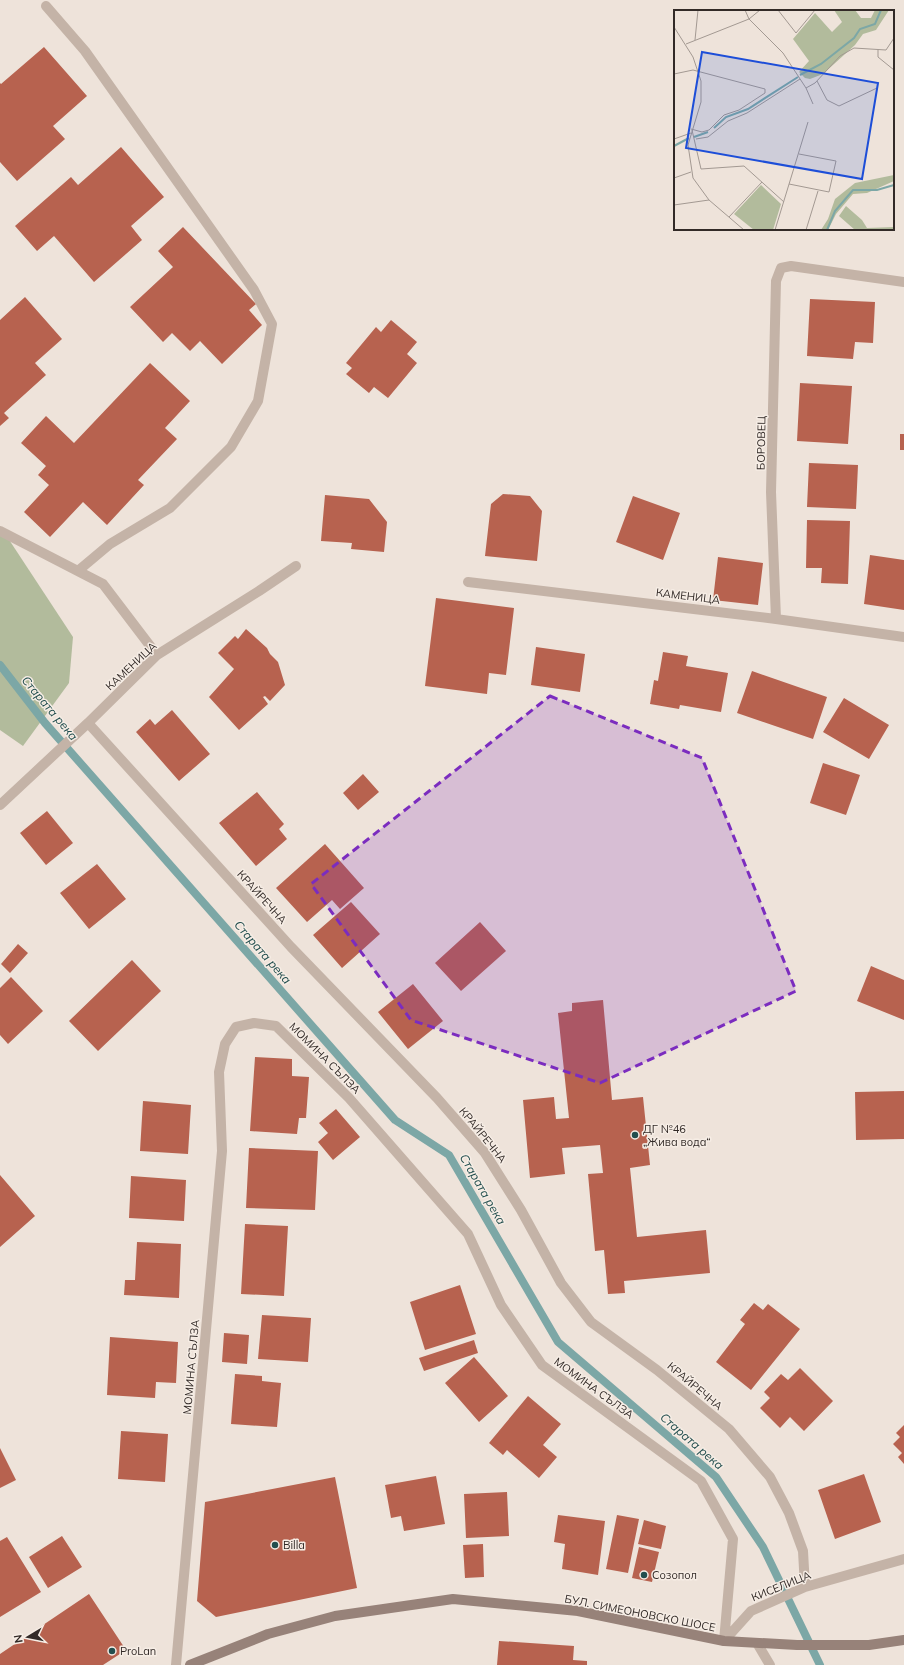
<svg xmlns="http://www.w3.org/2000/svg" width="904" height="1665" font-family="Mulish,sans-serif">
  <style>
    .green { fill: #b2bb9c }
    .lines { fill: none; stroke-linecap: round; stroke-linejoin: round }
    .stream { stroke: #7ca7a6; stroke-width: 8 }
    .building { fill: #b7624f }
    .street { stroke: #c4b3a7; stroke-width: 10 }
    .secondary { stroke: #978279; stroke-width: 10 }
    .marked { fill: #7b2cbf; fill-opacity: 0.2; stroke: #7b2cbf; stroke-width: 3; stroke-dasharray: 8 5; stroke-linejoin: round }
    .poi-dot { fill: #224e4e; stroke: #f6ede5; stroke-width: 1.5 }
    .labels { text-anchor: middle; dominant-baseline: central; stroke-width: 3; stroke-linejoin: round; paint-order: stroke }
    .street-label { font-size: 11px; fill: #322a27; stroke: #f6ede5 }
    .poi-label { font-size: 11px; fill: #322a27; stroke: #f6ede5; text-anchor: start }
    .water-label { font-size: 12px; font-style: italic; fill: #224e4e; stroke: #f6ede5 }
    .inset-river { fill: none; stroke: #7ca7a6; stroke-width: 2 }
    .inset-road { fill: none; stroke: #a39992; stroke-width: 1 }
    .view { fill: #1d4ed8; fill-opacity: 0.15; stroke: #1d4ed8; stroke-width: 2 }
    .inset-edge { fill: none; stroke: #322a27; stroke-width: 2 }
  </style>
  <rect width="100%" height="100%" fill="#eee3da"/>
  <!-- green -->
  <path class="green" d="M0 526 73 637 69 683 23 746 0 730Z"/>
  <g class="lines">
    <!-- stream -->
    <path class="stream" d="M0 665 45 723 395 1120 449 1155 558 1342 716 1477 763 1547 820 1665"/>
  </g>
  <!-- building -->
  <path class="building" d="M44 47 87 96 53 126 65 139 17 181 0 162V83L1 84Z
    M121 147 164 197 131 226 142 240 94 282 54 236 37 251 15 226 71 177 78 185Z
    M183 227 256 304 249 310 262 325 222 364 200 341 190 351 172 333 163 342 130 307 173 267 158 251Z
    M25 297 62 339 35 363 46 375 4 413 9 418 0 426V320Z
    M810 299 875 302 873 343 855 342 853 359 807 356Z
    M391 320 417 342 407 354 417 363 388 398 374 387 369 393 346 374 352 368 346 363 376 327 381 332Z
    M150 363 190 401 165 428 177 439 138 480 144 485 107 525 83 502 50 537 24 512 49 485 38 475 46 466 21 443 46 416 74 443Z
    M800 383 852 386 848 444 797 441Z
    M900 434H904V450H900Z
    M809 463 858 465 856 509 807 507Z
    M503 494 530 496 542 511 537 561 485 556 491 504Z
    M325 495 369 499 387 522 384 552 351 549 352 543 321 541Z
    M633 496 680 513 663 560 616 542Z
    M807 520 850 521 848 584 821 583 822 568H806Z
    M870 555 904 560V610L864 604Z
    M718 557 763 563 758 605 713 600Z
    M436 598 514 608 506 675 489 673 487 694 425 686Z
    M246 629 267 648 270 654 278 662 285 685 270 701 265 696 263 697 268 704 239 730 209 697 234 669 218 653 235 636 238 639Z
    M536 647 585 654 580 692 531 685Z
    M663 652 688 656 686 666 728 673 721 712 680 705 679 709 650 704 654 680 658 681Z
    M752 671 827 697 813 739 737 713Z
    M844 698 889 725 869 759 823 732Z
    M172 710 210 754 179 781 136 732 150 719 155 725Z
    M823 763 860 775 846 815 810 803Z
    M363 774 379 792 358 810 343 793Z
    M257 792 284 824 279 829 287 839 256 866 219 823Z
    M47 811 73 843 46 865 20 833Z
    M325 844 364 888 340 909 332 900 307 922 276 888Z
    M97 864 126 899 89 929 60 893Z
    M351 902 380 934 342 968 313 935Z
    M480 922 506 951 461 991 435 963Z
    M18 944 28 953 10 973 1 964Z
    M132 960 161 991 98 1051 69 1021Z
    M871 966 904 980V1020L857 1001Z
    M11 977 43 1011 8 1044 0 1035V988Z
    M413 984 443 1021 408 1049 378 1012Z
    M603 1000 612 1100 643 1097 650 1165 630 1168 637 1237 706 1230 710 1273 624 1281 625 1293 608 1294 604 1250 595 1251 588 1174 603 1173 600 1145 562 1148 565 1174 530 1178 523 1100 554 1097 556 1119 569 1118 558 1013 572 1011V1003Z
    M255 1057 292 1059V1076L309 1077 306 1118H299L297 1134 250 1131Z
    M904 1091V1139L856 1140 855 1092Z
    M143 1101 191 1105 188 1154 140 1151Z
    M336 1109 360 1137 333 1160 318 1142 328 1133 319 1123Z
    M249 1148 318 1151 315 1210 246 1208Z
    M0 1175 35 1216 0 1247Z
    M131 1176 186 1180 184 1221 129 1218Z
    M245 1224 288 1226 284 1296 241 1294Z
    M137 1242 181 1244 179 1298 124 1295 125 1280H135Z
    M460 1285 476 1334 425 1350 410 1302Z
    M754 1303 763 1310 768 1304 800 1329 751 1390 716 1362 745 1324 740 1320Z
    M262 1315 311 1318 308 1362 258 1359Z
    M224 1333 249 1335 247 1364 222 1362Z
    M110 1337 178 1342 176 1383 156 1382 155 1398 107 1395Z
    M474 1340 478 1353 424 1371 419 1358Z
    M474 1357 508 1396 479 1422 445 1383Z
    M800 1368 833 1401 804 1431 790 1417 780 1428 760 1408 770 1398 764 1392 781 1374 788 1380Z
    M235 1374 262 1376V1381L281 1383 277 1427 231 1424Z
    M528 1396 561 1424 543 1445 557 1457 539 1478 507 1450 503 1455 489 1443Z
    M904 1425V1464L898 1457 902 1453 893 1444 900 1437 896 1433Z
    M121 1431 168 1434 165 1482 118 1479Z
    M0 1448 16 1480 0 1488Z
    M864 1474 881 1522 835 1539 818 1490Z
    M436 1476 445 1524 404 1531 401 1516 391 1518 385 1485Z
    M335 1477 357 1588 216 1617 197 1601 205 1502Z
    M507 1492 509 1536 466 1538 464 1494Z
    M558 1515 605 1521 598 1575 562 1569 565 1544 554 1542Z
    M617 1515 639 1519 628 1573 606 1569Z
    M644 1520 666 1526 661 1549 638 1544Z
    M62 1536 82 1567 48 1588 29 1557Z
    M7 1537 41 1592 0 1617V1541Z
    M483 1544 484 1577 465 1578 463 1545Z
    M639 1547 659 1552 652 1582 632 1578Z
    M89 1594 126 1650 103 1665H0V1654Z
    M499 1641 574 1646 573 1660 587 1661V1665H497Z"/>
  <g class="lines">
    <!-- street -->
    <path class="street" d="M46 6 85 51 254 290 272 324 258 401 231 447 170 508 110 544 79 570
      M0 531 103 584 157 655
      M468 582 776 619 904 637
      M776 619 771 492 776 281 781 268 791 266 904 282
      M88 723 291 947 437 1098 485 1153 521 1210 561 1283 591 1322 657 1370 729 1429 770 1477 789 1513 803 1551 805 1587
      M0 805 88 723 157 655 259 591 296 566
      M724 1641 751 1611 805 1587 904 1559
      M757 1643 770 1665
      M176 1665 222 1151 219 1072 225 1044 236 1027 254 1023 276 1026 349 1098 468 1234 501 1305 542 1365 701 1481 733 1539 724 1641"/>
    <!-- secondary -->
    <path class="secondary" d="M190 1665 268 1634 335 1616 453 1599 578 1611 724 1641 797 1645H869L904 1640"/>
  </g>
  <!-- marked area -->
  <path class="marked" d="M550 696 702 758 796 991 600 1083 411 1020 311 884Z"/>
  <!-- markers -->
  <g class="poi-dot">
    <circle cx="635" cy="1135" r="4"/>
    <circle cx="275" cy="1545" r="4"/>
    <circle cx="644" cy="1575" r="4"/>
    <circle cx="112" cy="1651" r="4"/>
  </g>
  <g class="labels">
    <!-- street labels -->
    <g class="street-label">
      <text transform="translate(761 443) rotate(-89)">БОРОВЕЦ</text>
      <text transform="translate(688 596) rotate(7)">КАМЕНИЦА</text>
      <text transform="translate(131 666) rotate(-43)">КАМЕНИЦА</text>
      <text transform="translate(262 897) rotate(48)">КРАЙРЕЧНА</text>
      <text transform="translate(325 1058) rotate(45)">МОМИНА СЪЛЗА</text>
      <text transform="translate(483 1135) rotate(51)">КРАЙРЕЧНА</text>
      <text transform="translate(191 1367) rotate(-85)">МОМИНА СЪЛЗА</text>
      <text transform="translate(695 1386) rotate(40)">КРАЙРЕЧНА</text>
      <text transform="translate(594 1388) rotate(36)">МОМИНА СЪЛЗА</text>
      <text transform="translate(781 1586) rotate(-22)">КИСЕЛИЦА</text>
      <text transform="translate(640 1613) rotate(11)">БУЛ. СИМЕОНОВСКО ШОСЕ</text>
    </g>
    <!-- poi labels -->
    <g class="poi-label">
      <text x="643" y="1129">ДГ №46<tspan x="643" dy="13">„Жива вода“</tspan></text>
      <text x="283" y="1545">Billa</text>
      <text x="652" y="1575">Созопол</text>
      <text x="120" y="1651">ProLan</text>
    </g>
    <!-- water labels -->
    <g class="water-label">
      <text transform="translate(50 708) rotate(50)">Старата река</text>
      <text transform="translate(263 952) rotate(49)">Старата река</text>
      <text transform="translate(483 1189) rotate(60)">Старата река</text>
      <text transform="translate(692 1441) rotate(41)">Старата река</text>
    </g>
  </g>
  <!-- overview -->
  <g transform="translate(674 10)">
    <rect width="220" height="220" fill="#eee3da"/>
    <path d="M160 0H181L187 8H197L201 0H215L202 20 189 24 181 35 149 64 136 69 131 68 125 62 135 51 119 29 141 3 158 22 168 12ZM220 165V171L193 183 179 184 162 204 154 220H147L154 209 161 189 181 173ZM87 175 107 194 99 220H80L60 204ZM172 196 188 210 193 218 220 217V220H181L165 206Z" fill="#b2bb9c"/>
    <path class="inset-river" d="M126 65 147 54 180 28 186 19 201 14 207 0M40 118 52 107 74 99 124 67M20 127 34 122M0 136 15 128M153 220 161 201 179 180H203L220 175"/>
    <path class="inset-road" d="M71 0 75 9 109 43 132 78 139 94M104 0 122 23 141 0M0 17 19 47 27 71V92L14 135 19 168 35 190 70 220M21 30 24 0M12 34 75 9 86 0M204 40V47L220 60M0 64 19 60 91 79V83L65 100 50 105 35 120 28 122 17 119M143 71 153 90 165 96 203 78M132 78 141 73 166 46 180 38 212 40 220 28M18 120 27 159 70 156 110 192M0 129 17 123M22 129 34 127 54 111 73 103 126 69M0 168 17 162M115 174 155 182 162 151 125 144M0 195 35 190M55 207 88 172M101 220 134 112M132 220 144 181"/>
    <path class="view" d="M28 42 204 73 188 169 12 138Z"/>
    <rect width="220" height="220" class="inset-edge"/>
  </g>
  <!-- north arrow -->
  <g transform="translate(28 1637) rotate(260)" stroke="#f6ede5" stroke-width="3" paint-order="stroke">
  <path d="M0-3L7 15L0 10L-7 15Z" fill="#322a27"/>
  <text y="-6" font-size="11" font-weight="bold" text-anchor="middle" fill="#322a27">N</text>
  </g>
</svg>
